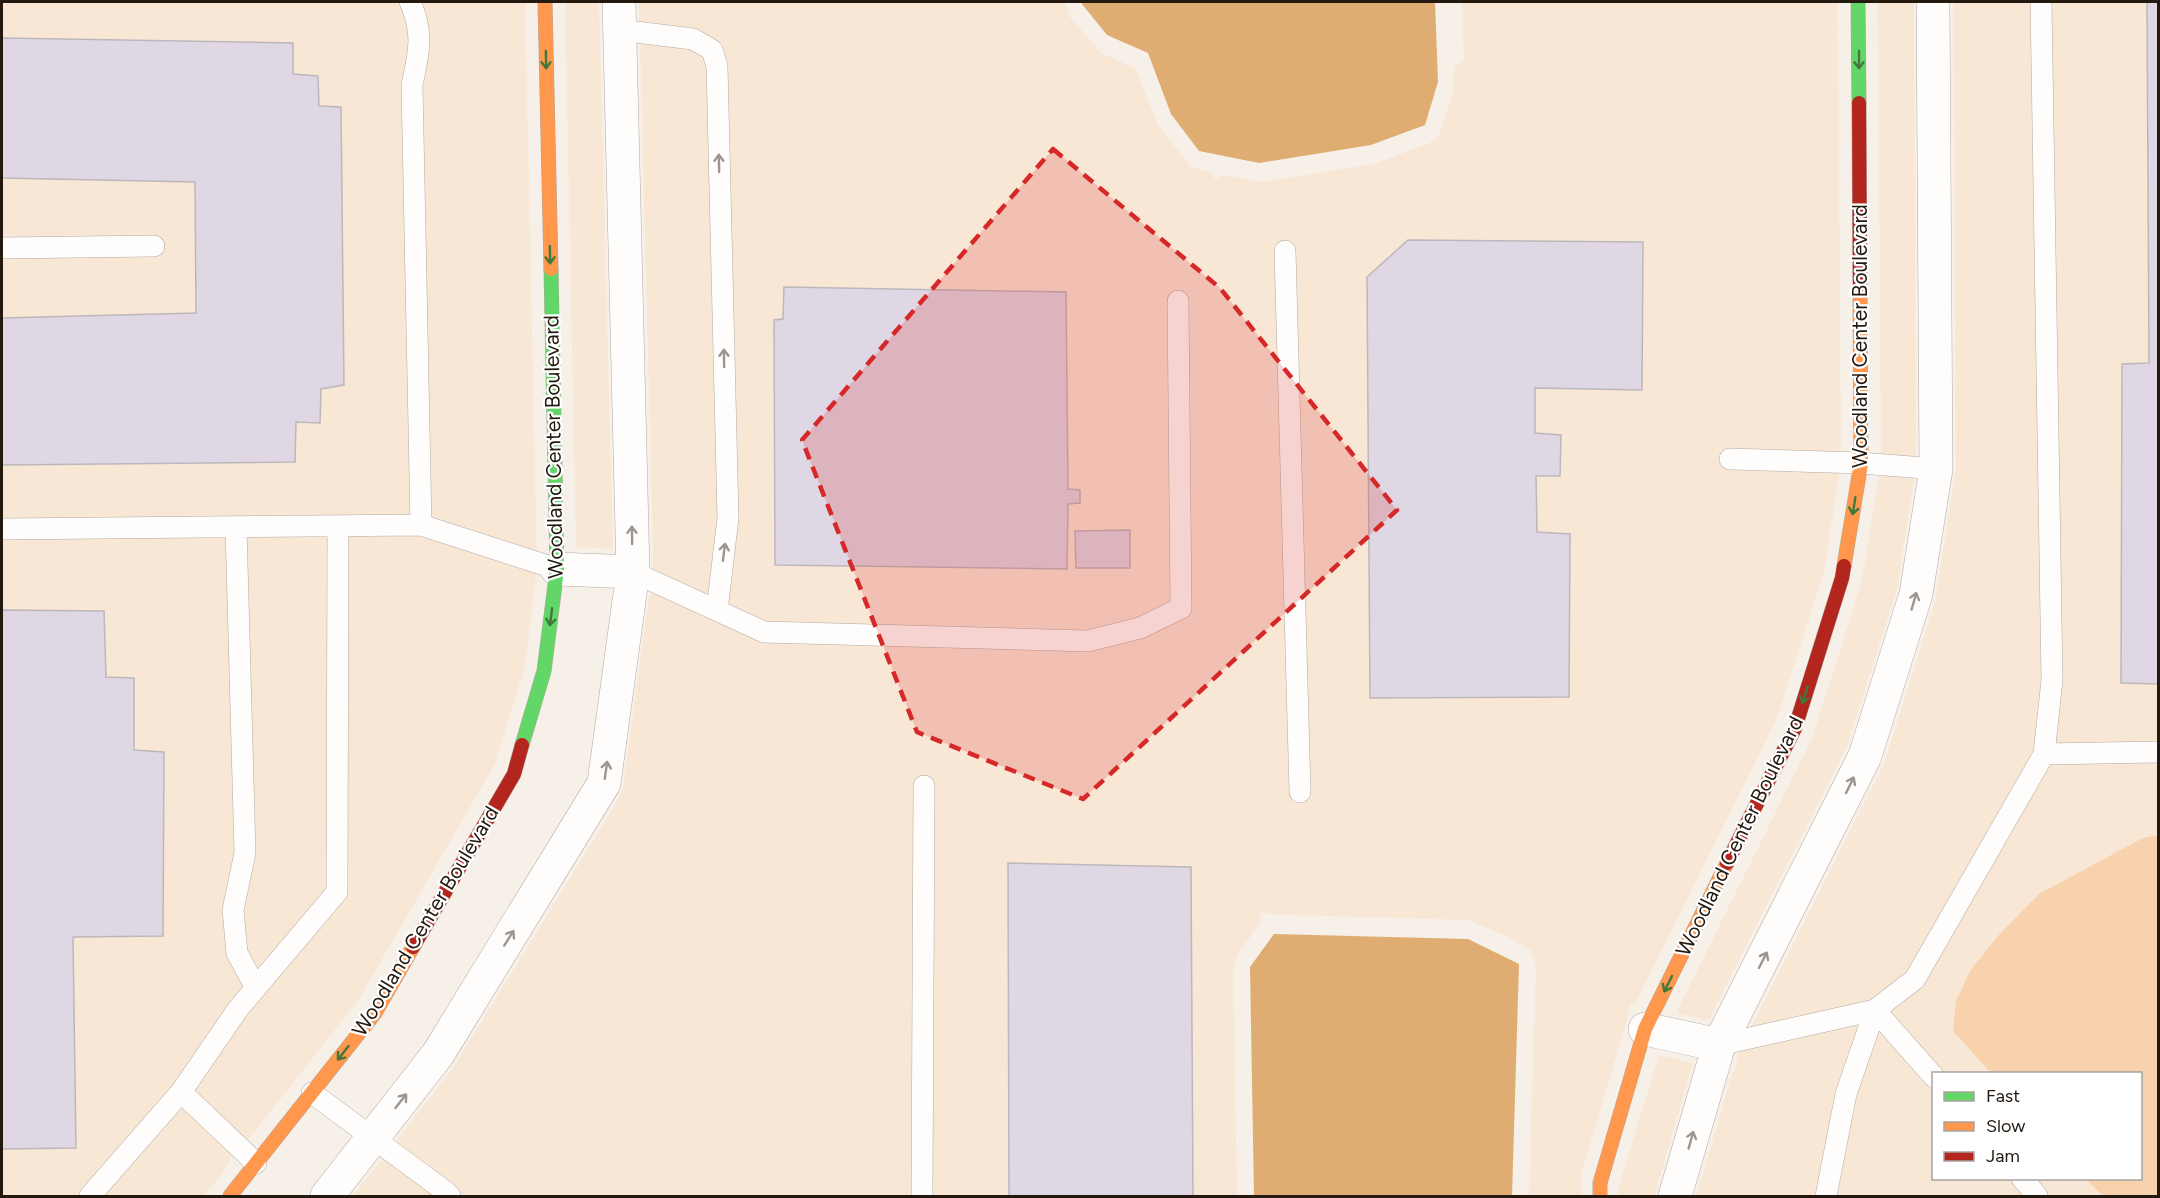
<svg xmlns="http://www.w3.org/2000/svg" width="2160" height="1198" font-family="Figtree,sans-serif">
  <style>
    .built { fill: #f9e7d5 }
    .green { fill: #f7d2ac }
    .water { fill: #dfad72 }
    .building { fill: #dfd8e4; stroke: #bcb7bb; stroke-width: 1.5 }
    .lines { fill: none; stroke-linecap: round; stroke-linejoin: round }
    .lane-casing { stroke: #b1aaa2; stroke-width: 22 }
    .street-casing { stroke: #b1aaa2; stroke-width: 34 }
    .fast-casing { stroke: #b1aaa2; stroke-width: 15 }
    .slow-casing { stroke: #b1aaa2; stroke-width: 15 }
    .jam-casing { stroke: #b1aaa2; stroke-width: 15 }
    .lane { stroke: #fefdfc; stroke-width: 21 }
    .street { stroke: #fefdfc; stroke-width: 33 }
    .fast { stroke: #63d668; stroke-width: 14 }
    .slow { stroke: #ff974d; stroke-width: 14 }
    .jam { stroke: #b3261e; stroke-width: 14 }
    .oneway { stroke: #43783c }
    .oneway2 { stroke: #9b9691 }
    .marked { fill: #d62828; fill-opacity: 0.2; stroke: #d62828; stroke-width: 4.5; stroke-dasharray: 12 8; stroke-linejoin: round }
    .labels { text-anchor: middle; dominant-baseline: central; stroke-width: 4.5; stroke-linejoin: round; paint-order: stroke }
    .street-label { font-size: 21px; fill: #23190f; stroke: #fff }
  </style>
  <rect width="100%" height="100%" fill="#f6f0e9"/>
  <!-- built -->
  <path class="built" d="M2 2H525L537 567 525 666 495 764 359 999 234 1158 231 1157 222 1174 203 1196H2Z
    M565 2H599L613 549 576 547Z
    M639 2H1065L1070 17 1101 53 1135 68 1158 125 1191 167 1212 173 1215 179 1224 175 1261 182 1374 164 1430 143 1438 137 1454 89V66L1464 61 1462 2H1838L1841 461 1824 572 1777 718 1635 1004H1630L1626 1024 1581 1175V1196H1529L1536 965 1530 950 1513 940V939L1468 920 1288 915 1261 913 1260 923 1237 955 1233 968 1237 1196H353L453 1068 618 800 623 787 649 596 652 595 653 551Z
    M1878 2H1914L1916 467 1897 589 1847 746 1709 1020 1676 1013 1812 739 1862 581 1881 463Z
    M1953 2H2158V918L2096 1073 1934 1074V1178H2140L2158 1196H1696L1733 1071H1735L1738 1053 1884 764 1935 602 1956 468Z
    M1659 1055 1693 1063 1656 1190V1196H1619V1186Z"/>
  <!-- green -->
  <path class="green" d="M2158 835V1196H2103L2086 1179 2140 1178V1074L1991 1073 1953 1031 1956 1001 1970 971 1997 937 2039 894 2143 838Z"/>
  <!-- water -->
  <path class="water" d="M1082 2H1435L1438 82 1425 125 1371 145 1259 163 1199 151 1171 114 1148 53 1107 35 1082 4Z
    M1274 934 1468 939 1519 964 1512 1196H1254L1250 967Z"/>
  <!-- building -->
  <path class="building" d="M2147 2H2158V684L2121 683 2122 364 2149 363Z
    M2 38 293 43V74L318 76 319 106 341 107 344 385 321 389 320 423 296 422 295 462 2 465V318L196 313 195 182 2 178Z
    M1408 240 1643 242 1642 390 1535 388V433L1561 435 1560 476H1536L1537 532 1570 534 1569 697 1370 698 1367 277Z
    M784 287 1066 292 1068 489 1080 490V503L1068 504 1067 569 775 565 774 320 783 319Z
    M1130 530V568H1076L1075 531Z
    M2 610 104 611 106 677 134 678V750L164 752 163 936 73 937 76 1148 2 1149Z
    M1008 863 1191 867 1193 1196H1009Z"/>
  <g class="lines">
    <!-- lane casing -->
    <g class="lane-casing">
      <path id="lane" d="M410 2C424 33 419 52 412 85L421 525 557 569
        M2041 2 2052 680 2044 754
        M619 30 693 39 712 50 717 66 728 518 717 610
        M2 248 154 246
        M1285 251 1300 792
        M1730 459 1861 463 1936 469
        M236 527 245 853 233 910 237 953 256 988
        M2 529 421 525
        M633 572 764 632 1088 641 1140 628 1181 608 1178 301
        M1719 1045 1875 1010 1934 1077
        M181 1092 238 1009 337 892 338 526
        M312 1093 446 1192 450 1196
        M2022 1178 2037 1196
        M90 1196 181 1092 256 1163
        M922 1196 924 786
        M1826 1196 1846 1094 1875 1010 1915 979 2044 754 2158 752"/>
    </g>
    <!-- street casing -->
    <g class="street-casing">
      <path id="street" d="M557 569 633 572
        M1645 1029 1719 1045
        M327 1196 438 1054 604 783 633 572 619 2
        M1675 1196 1719 1045 1865 756 1916 594 1936 469 1933 2"/>
    </g>
    <!-- fast casing -->
    <g class="fast-casing">
      <path id="fast" d="M1858 2 1859 103
        M522 745 544 671 557 569 551 269"/>
    </g>
    <!-- slow casing -->
    <g class="slow-casing">
      <path id="slow" d="M545 2 551 269
        M1844 566 1861 463 1860 290
        M230 1196 375 1013 413 947
        M1600 1196V1183L1645 1029 1727 863"/>
    </g>
    <!-- jam casing -->
    <g class="jam-casing">
      <path id="jam" d="M1859 103 1860 290
        M1727 863 1795 728 1842 578 1844 566
        M413 947 514 774 522 745"/>
    </g>
    <!-- lane -->
    <use href="#lane" class="lane"/>
    <!-- street -->
    <use href="#street" class="street"/>
    <!-- fast -->
    <use href="#fast" class="fast"/>
    <!-- slow -->
    <use href="#slow" class="slow"/>
    <!-- jam -->
    <use href="#jam" class="jam"/>
  </g>
  <!-- one-way arrows -->
  <defs><path id="oneway-shaft" d="M-6 0H5M1.5-3L5.5 0L1.5 3" fill="none" stroke-width="1.6" stroke-linecap="round" stroke-linejoin="round" transform="scale(1.5)"/></defs>
  <g class="oneway">
    <use href="#oneway-shaft" transform="translate(546 60) rotate(89)"/>
    <use href="#oneway-shaft" transform="translate(1859 60) rotate(90)"/>
    <use href="#oneway-shaft" transform="translate(550 255) rotate(89)"/>
    <use href="#oneway-shaft" transform="translate(1854 506) rotate(99)"/>
    <use href="#oneway-shaft" transform="translate(551 617) rotate(97)"/>
    <use href="#oneway-shaft" transform="translate(1805 695) rotate(108)"/>
    <use href="#oneway-shaft" transform="translate(1668 984) rotate(116)"/>
    <use href="#oneway-shaft" transform="translate(343 1053) rotate(128)"/>
  </g>
  <g class="oneway2">
    <use href="#oneway-shaft" transform="translate(719 163) rotate(-91)"/>
    <use href="#oneway-shaft" transform="translate(724 358) rotate(-91)"/>
    <use href="#oneway-shaft" transform="translate(632 535) rotate(-91)"/>
    <use href="#oneway-shaft" transform="translate(724 552) rotate(-83)"/>
    <use href="#oneway-shaft" transform="translate(1914 601) rotate(-74)"/>
    <use href="#oneway-shaft" transform="translate(606 770) rotate(-82)"/>
    <use href="#oneway-shaft" transform="translate(1850 785) rotate(-64)"/>
    <use href="#oneway-shaft" transform="translate(509 938) rotate(-58)"/>
    <use href="#oneway-shaft" transform="translate(1763 960) rotate(-63)"/>
    <use href="#oneway-shaft" transform="translate(401 1101) rotate(-52)"/>
    <use href="#oneway-shaft" transform="translate(1691 1140) rotate(-74)"/>
  </g>
  <!-- marked area -->
  <path class="marked" d="M1053 149 1220 288 1397 510 1083 799 917 732 802 440Z"/>
  <g class="labels">
    <!-- street labels -->
    <g class="street-label">
      <text transform="translate(1859 336) rotate(-90)">Woodland Center Boulevard</text>
      <text transform="translate(553 447) rotate(-91)">Woodland Center Boulevard</text>
      <text transform="translate(1739 836) rotate(-64)">Woodland Center Boulevard</text>
      <text transform="translate(425 921) rotate(-59)">Woodland Center Boulevard</text>
    </g>
  </g>
  <!-- border -->
  <rect width="2160" height="1198" fill="none" stroke="#23190f" stroke-width="6"/>
  <!-- legend -->
  <rect x="1932" y="1072" width="210" height="108" fill="#ffffff" stroke="#a7a39f" stroke-width="1.5"/>
  <rect x="1944" y="1092" width="30" height="9" fill="#63d668" stroke="#a7a39f" stroke-width="1.5"/>
  <text x="1986" y="1102" font-size="18" fill="#23190f">Fast</text>
  <rect x="1944" y="1122" width="30" height="9" fill="#ff974d" stroke="#a7a39f" stroke-width="1.5"/>
  <text x="1986" y="1132" font-size="18" fill="#23190f">Slow</text>
  <rect x="1944" y="1152" width="30" height="9" fill="#b3261e" stroke="#a7a39f" stroke-width="1.5"/>
  <text x="1986" y="1162" font-size="18" fill="#23190f">Jam</text>
</svg>
